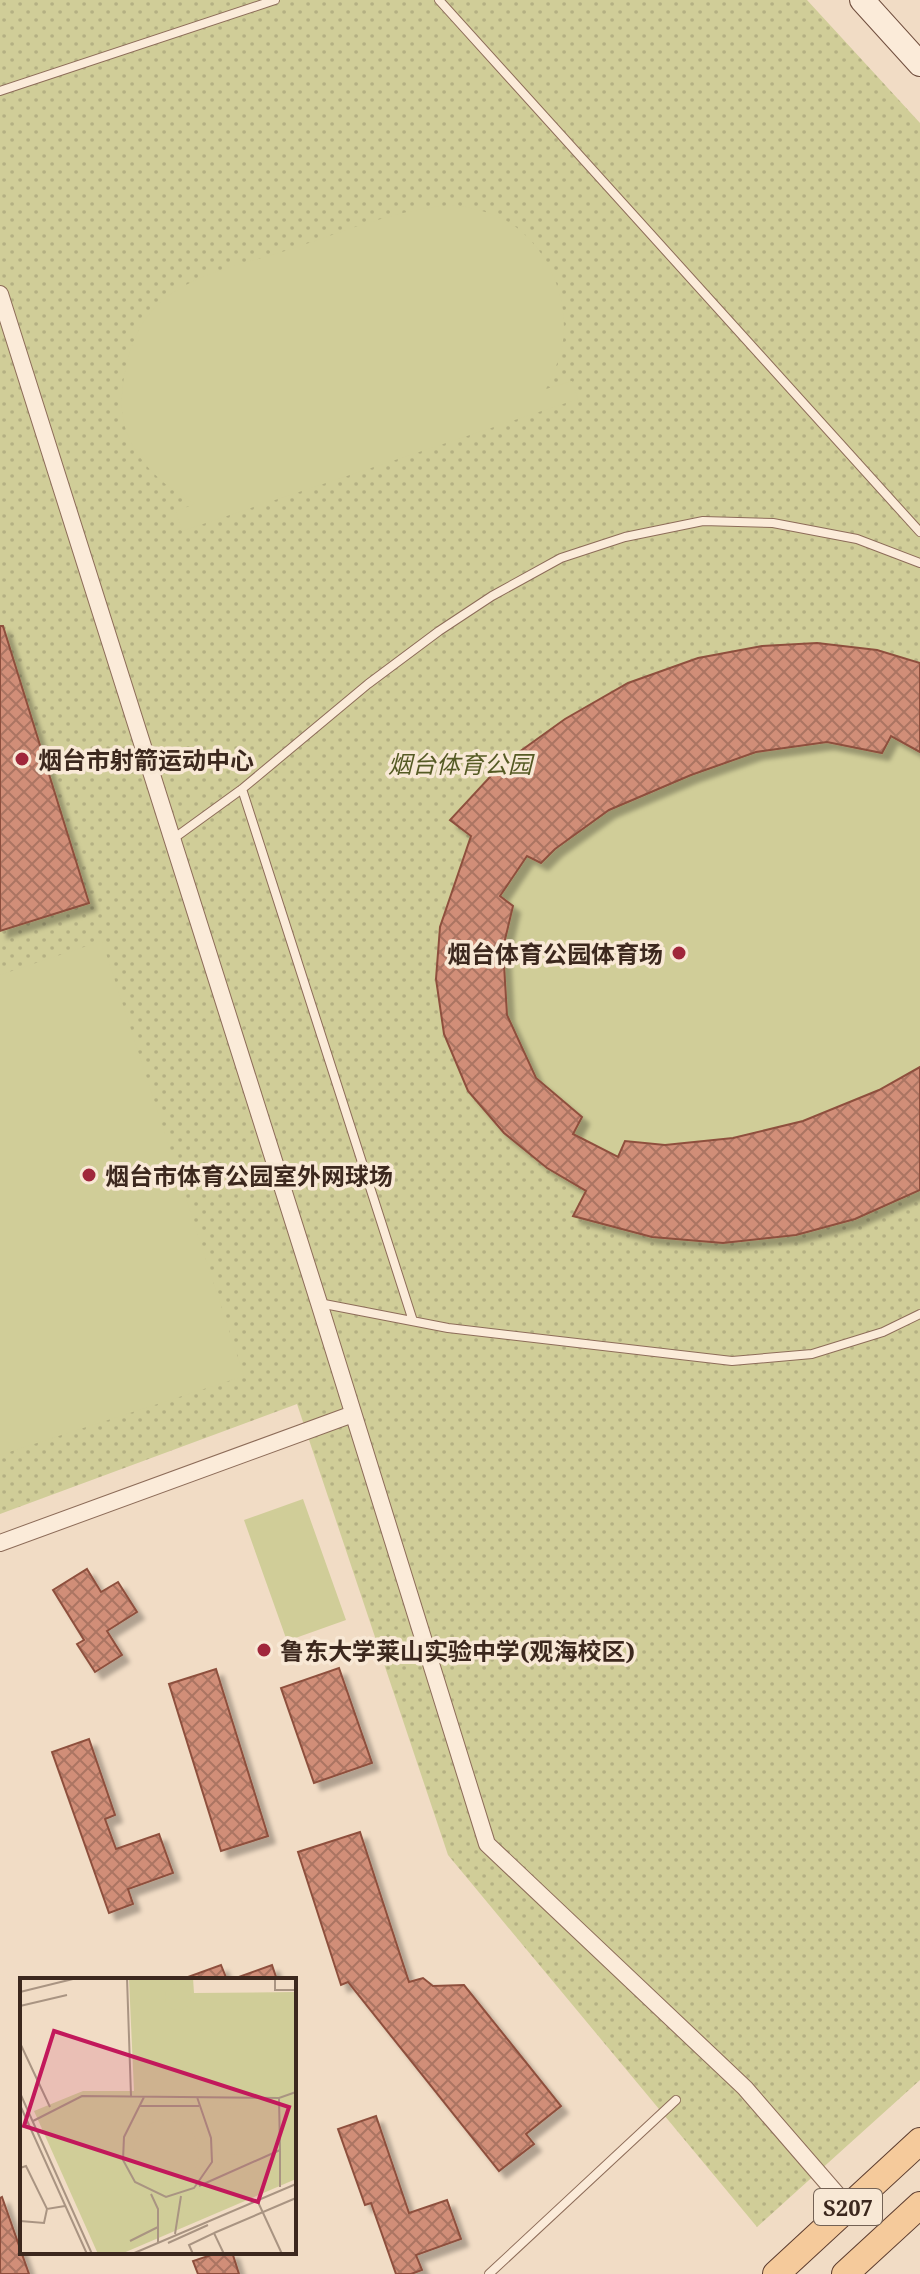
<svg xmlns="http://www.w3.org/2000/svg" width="920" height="2274" font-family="'Noto Serif','Noto Sans SC',serif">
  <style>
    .park { fill: url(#park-dots) }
    .pitch { fill: #d0cd98 }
    .building { fill: url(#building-cross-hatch); stroke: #8e503e; stroke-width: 2; filter: url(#shadow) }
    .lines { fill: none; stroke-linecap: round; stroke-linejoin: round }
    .lane-casing { stroke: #8d6c59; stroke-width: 10 }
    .street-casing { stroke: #8d6c59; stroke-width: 18 }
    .secondary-casing { stroke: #6f4d3d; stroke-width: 26 }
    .primary-casing { stroke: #5b3b2e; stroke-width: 28 }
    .lane { stroke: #fbebd9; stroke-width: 8 }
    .street { stroke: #fbebd9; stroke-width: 16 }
    .secondary { stroke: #fbebd9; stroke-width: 24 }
    .primary { stroke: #f5ca9b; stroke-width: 26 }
    .poi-dot { fill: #a0263b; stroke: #f8e8d5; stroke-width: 3 }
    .labels { text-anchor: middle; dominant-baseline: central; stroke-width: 7; stroke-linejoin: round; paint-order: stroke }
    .shield { fill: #f8e8d5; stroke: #746255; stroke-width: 2 }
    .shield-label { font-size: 22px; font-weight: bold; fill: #3c281e }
    .poi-label { font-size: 24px; font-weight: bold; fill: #3c281e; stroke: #f8e8d5; text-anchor: start }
    .park-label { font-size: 24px; font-style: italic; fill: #555a24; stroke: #f8e8d5 }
    .inset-road { fill: none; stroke: #a99482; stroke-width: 2 }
    .view { fill: #c2185b; fill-opacity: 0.15; stroke: #c2185b; stroke-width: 4 }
    .inset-edge { fill: none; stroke: #3c281e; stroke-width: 4 }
  </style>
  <defs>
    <pattern id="park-dots" width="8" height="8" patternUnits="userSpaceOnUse" patternTransform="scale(2)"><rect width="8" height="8" fill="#d0cd98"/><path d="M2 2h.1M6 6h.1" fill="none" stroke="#b4b083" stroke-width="1.8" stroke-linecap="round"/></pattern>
    <pattern id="building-cross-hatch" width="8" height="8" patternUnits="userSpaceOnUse" patternTransform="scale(2)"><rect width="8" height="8" fill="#d18e78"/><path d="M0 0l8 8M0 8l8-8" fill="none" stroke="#ab7462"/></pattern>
    <filter id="shadow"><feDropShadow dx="7" dy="7" stdDeviation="2" flood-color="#0004"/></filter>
  </defs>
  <rect width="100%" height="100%" fill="#f1dcc5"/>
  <!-- park -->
  <path class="park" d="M0 0H807L920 123V2080L757 2227 448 1855 297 1404 0 1514Z"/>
  <!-- pitch -->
  <path class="pitch" d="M456 205C472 208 489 212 503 219 548 243 571 300 562 348 559 362 551 376 546 389L572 381 578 399 182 531 176 511 195 504C155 482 117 444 122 394 125 361 134 324 162 301 195 273 244 264 285 251 341 233 397 208 456 205Z
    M817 643 877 650 920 663V1190L855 1219 796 1235 723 1243 652 1237 573 1216 586 1191 436 979 440 927 471 836 450 820 501 765 565 719 698 658 762 646Z
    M102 941 244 1376 0 1455V975Z
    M303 1499 346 1620 287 1641 244 1520Z"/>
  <!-- building -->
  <path class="building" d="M0 626H3L89 903 0 931Z
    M817 643 877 650 920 663V752L891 736 882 753 827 742 756 752 691 775 609 810 555 849 541 863 527 856 500 896 513 906 503 948 507 1015 536 1078 582 1117 573 1134 618 1157 625 1141 665 1145 733 1138 803 1121 879 1090 920 1067V1190L855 1219 796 1235 723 1243 652 1237 573 1216 586 1191 547 1168 504 1133 468 1091 444 1034 436 979 440 927 471 836 450 820 501 765 565 719 628 683 698 658 762 646Z
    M87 1569 101 1592 118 1582 137 1612 107 1631 122 1655 95 1672 77 1644 84 1640 53 1590Z
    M339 1668 372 1763 314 1783 281 1688Z
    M216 1669 268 1836 221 1851 169 1684Z
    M89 1739 115 1815 105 1819 116 1849 159 1834 173 1873 128 1889 133 1904 109 1913 52 1752Z
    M360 1832 409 1982 423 1978 433 1986 464 1985 561 2106 526 2134 534 2144 499 2171 348 1982 341 1985 298 1852Z
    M221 1965 227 1980H186L185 1978Z
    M272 1965 277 1980H236V1978Z
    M376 2116 409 2213 447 2200 461 2239 416 2255 422 2270 411 2274H396L371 2203 365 2205 338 2129Z
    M2 2197 29 2274H0V2198Z
    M220 2252H232L239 2274H198L193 2261Z"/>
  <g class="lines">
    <!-- lane casing -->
    <g class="lane-casing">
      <path id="lane" d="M439 0 920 532
        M0 91 275 0
        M242 789 413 1321
        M173 839 242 789 368 684 439 631 492 596 561 558 625 537 703 521 773 523 857 539 920 563
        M319 1303 448 1328 732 1361 812 1354 883 1332 920 1314
        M489 2274 676 2100"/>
    </g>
    <!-- street casing -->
    <g class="street-casing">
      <path id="street" d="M0 294 319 1303 487 1844 745 2088 848 2207
        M0 1543 353 1414"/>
    </g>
    <!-- secondary casing -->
    <g class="secondary-casing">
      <path id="secondary" d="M862 0 920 64"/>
    </g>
    <!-- primary casing -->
    <g class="primary-casing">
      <path id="primary" d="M776 2274 920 2141
        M845 2274 920 2205"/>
    </g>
    <!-- lane -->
    <use href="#lane" class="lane"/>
    <!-- street -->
    <use href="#street" class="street"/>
    <!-- secondary -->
    <use href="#secondary" class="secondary"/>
    <!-- primary -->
    <use href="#primary" class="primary"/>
  </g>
  <!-- markers -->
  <g class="poi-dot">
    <circle cx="22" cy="759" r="8"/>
    <circle cx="679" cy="953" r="8"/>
    <circle cx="89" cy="1175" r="8"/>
    <circle cx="264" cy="1650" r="8"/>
  </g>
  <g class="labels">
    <!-- shield labels -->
    <rect class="shield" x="814" y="2189" width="68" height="36" rx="6"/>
    <g class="shield-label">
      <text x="848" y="2207">S207</text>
    </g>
    <!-- poi labels -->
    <g class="poi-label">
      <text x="38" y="759">烟台市射箭运动中心</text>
      <text x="663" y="953" text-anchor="end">烟台体育公园体育场</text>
      <text x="105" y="1175">烟台市体育公园室外网球场</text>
      <text x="280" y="1650">鲁东大学莱山实验中学(观海校区)</text>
    </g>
    <!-- park labels -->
    <g class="park-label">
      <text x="460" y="763">烟台体育公园</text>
    </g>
  </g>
  <!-- overview -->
  <g transform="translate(20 1978)">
    <rect width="276" height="276" fill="#f1dcc5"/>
    <path d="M173 0 174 15 276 14V201L101 276H78L14 133 63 113H114L109 1Z" fill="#d0cd98"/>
    <path d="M145 19a13 13 0 1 1 26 0a13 13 0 1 1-26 0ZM119 73H168V108H119ZM223 128 233 138V169L223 177 208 176V130ZM113 175a33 33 0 1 1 66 0a33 33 0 1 1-66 0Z" fill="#d0cd98"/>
    <path class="inset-road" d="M107 0 111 118M255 0V12H276M0 14 57 0M0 28 47 17M0 65 30 129M0 115 72 276M124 119 104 159 103 182 115 204 146 219 174 210 192 184 191 160 177 119M0 127 67 276M119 128H179M276 141V168M13 143 62 118 259 120 276 114M260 172V209M0 190 6 188 27 231 45 228M179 208 260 172 259 120M131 216 138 231V264M238 224 262 276M0 243 24 245 27 231M194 255 276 220M155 256 161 218M110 263 138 249M148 265 188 247M112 276 276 206M173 276 169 267 194 255 204 276"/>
    <path class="view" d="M34 53 269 129 238 224 4 148Z"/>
    <rect width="276" height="276" class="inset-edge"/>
  </g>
</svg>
